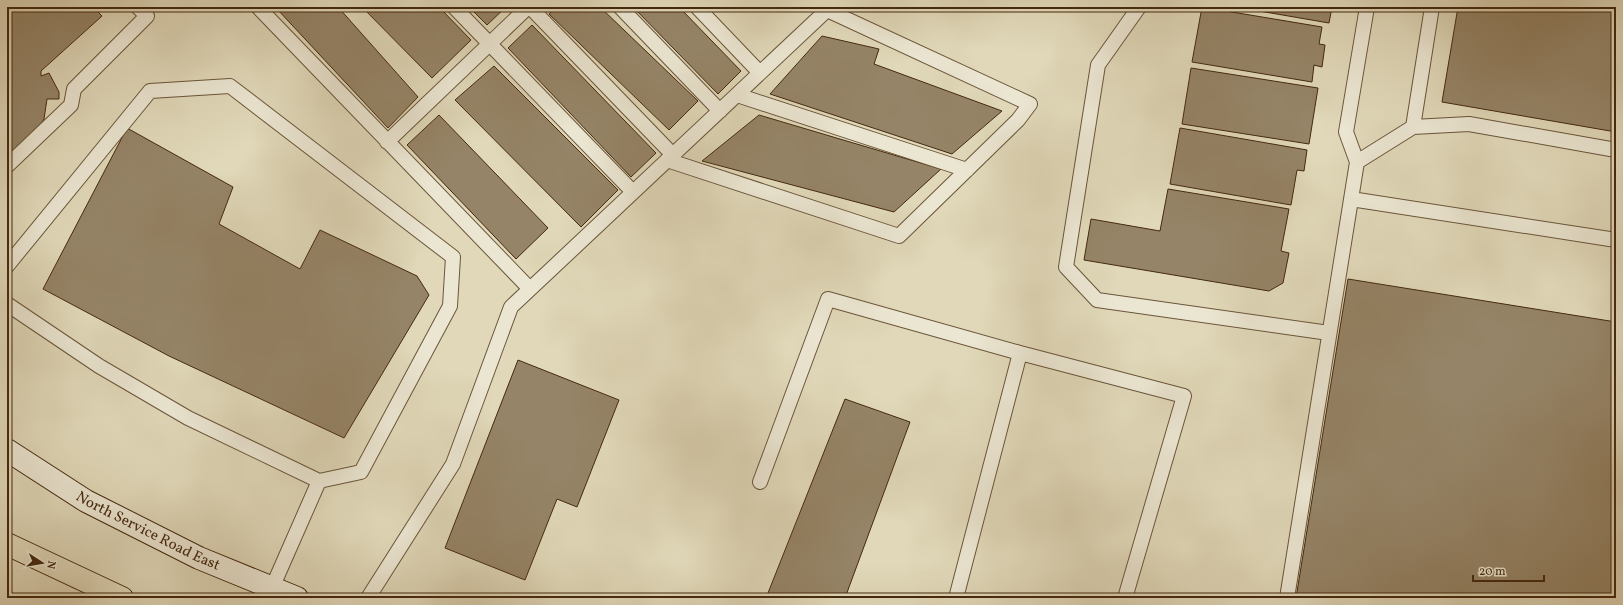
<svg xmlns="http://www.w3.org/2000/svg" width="1623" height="605" font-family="Vollkorn,serif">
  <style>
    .building { fill: #958467; stroke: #44290f }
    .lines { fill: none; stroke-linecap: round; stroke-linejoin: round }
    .lane-casing { stroke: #6b553a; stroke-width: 16 }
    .secondary-casing { stroke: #44290f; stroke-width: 24 }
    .highway-casing { stroke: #44290f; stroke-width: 24 }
    .lane { stroke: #ebe6d2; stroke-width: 14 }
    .secondary { stroke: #ebe6d2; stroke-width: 22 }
    .highway { stroke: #e0d8b9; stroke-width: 22 }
    .labels { text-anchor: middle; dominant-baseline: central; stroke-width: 4; stroke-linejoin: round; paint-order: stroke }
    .street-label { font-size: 15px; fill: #44290f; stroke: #ebe6d2 }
  </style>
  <rect width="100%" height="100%" fill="#e0d8b9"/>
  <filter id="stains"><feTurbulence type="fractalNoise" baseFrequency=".005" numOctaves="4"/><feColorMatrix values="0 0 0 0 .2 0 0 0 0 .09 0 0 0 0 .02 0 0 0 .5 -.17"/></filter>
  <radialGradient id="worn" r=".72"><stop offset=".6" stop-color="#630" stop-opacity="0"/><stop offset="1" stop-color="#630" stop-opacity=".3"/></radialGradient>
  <!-- building -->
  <path class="building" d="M7 7H93L102 16 41 71V76L49 73 59 92V99H47L44 119 35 134 7 157Z
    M279 7H338L418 97 388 128 277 9Z
    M362 7H439L471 40 432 78Z
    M469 7H506L487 25Z
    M556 7H600L698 101 669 130 549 14Z
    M633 7H679L741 71 718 94Z
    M1202 7 1322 27 1319 44 1325 45 1322 67 1314 65 1312 82 1192 62Z
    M1236 7H1332L1329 23Z
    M1458 7H1616V132L1442 102Z
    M532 25 656 153 631 177 508 48Z
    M822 36 879 49 874 64 1002 111 952 154 770 94Z
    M494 66 618 190 581 227 455 100Z
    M1191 68 1318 88 1309 144 1182 124Z
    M439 115 548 228 516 259 407 145Z
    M759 115 941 169 894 212 702 161Z
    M127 128 233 187 219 224 300 269 320 230 417 276 429 295 344 438 169 356 43 289Z
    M1180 128 1307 150 1304 171 1297 170 1291 205 1170 184Z
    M1168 189 1289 209 1281 251 1289 253 1283 283 1269 291 1084 260 1091 219 1160 231Z
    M1348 279 1616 322V598H1296Z
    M518 360 619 400 577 507 557 499 525 580 445 548Z
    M845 399 910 422 845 598H766Z"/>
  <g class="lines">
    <!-- lane casing -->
    <g class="lane-casing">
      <path id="lane" d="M258 7 530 289
        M454 7 633 192
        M530 7 673 155
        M620 7 720 111
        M697 7 760 73
        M1139 7 1098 65 1066 267 1097 300 1329 333
        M1432 7 1413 127 1469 124 1616 150
        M737 95 967 170
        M387 142 528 7
        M1357 162 1413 127
        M7 166 71 105 74 89 147 16 138 7
        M1351 199 1616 240
        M7 266 150 91 230 86 453 257 450 306 361 472 319 481 272 588
        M7 304 99 366 188 418 319 481
        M760 482 828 299 1020 353
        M368 598 453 464 511 307 827 10 1030 104 1018 120 899 236 667 160
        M956 598 1020 353 1184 396 1125 598
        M1287 598 1357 162 1346 132 1367 7"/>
    </g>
    <!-- secondary casing -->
    <g class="secondary-casing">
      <g id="secondary">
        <path id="s1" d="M7 450 86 501 199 558 297 598"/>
      </g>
    </g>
    <!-- highway casing -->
    <g class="highway-casing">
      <path id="highway" d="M7 544 122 598"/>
    </g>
    <!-- lane -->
    <use href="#lane" class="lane"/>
    <!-- secondary -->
    <use href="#secondary" class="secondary"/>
    <!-- highway -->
    <use href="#highway" class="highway"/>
  </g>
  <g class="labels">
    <!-- street labels -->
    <g class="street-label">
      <text stroke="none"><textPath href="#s1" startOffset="163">North Service Road East</textPath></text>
    </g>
  </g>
  <!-- margin -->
  <rect width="1623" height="605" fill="none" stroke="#e0d8b9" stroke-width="24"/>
  <rect x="8" y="8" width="1607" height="589" fill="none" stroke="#44290f" stroke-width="2"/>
  <rect x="12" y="12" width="1599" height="581" fill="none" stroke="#44290f"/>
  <!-- north arrow -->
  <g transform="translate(42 563) rotate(102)" stroke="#ebe6d2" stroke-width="3" paint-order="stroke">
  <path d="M0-3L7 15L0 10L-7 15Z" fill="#44290f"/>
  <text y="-6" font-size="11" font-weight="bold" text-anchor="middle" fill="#44290f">N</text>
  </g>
  <!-- scale -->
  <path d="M1473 575v6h71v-6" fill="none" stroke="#44290f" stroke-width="2"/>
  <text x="1479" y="575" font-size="12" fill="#44290f" stroke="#ebe6d2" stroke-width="3" paint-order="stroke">20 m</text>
  <rect width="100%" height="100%" filter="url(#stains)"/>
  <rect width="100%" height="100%" fill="url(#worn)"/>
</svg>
